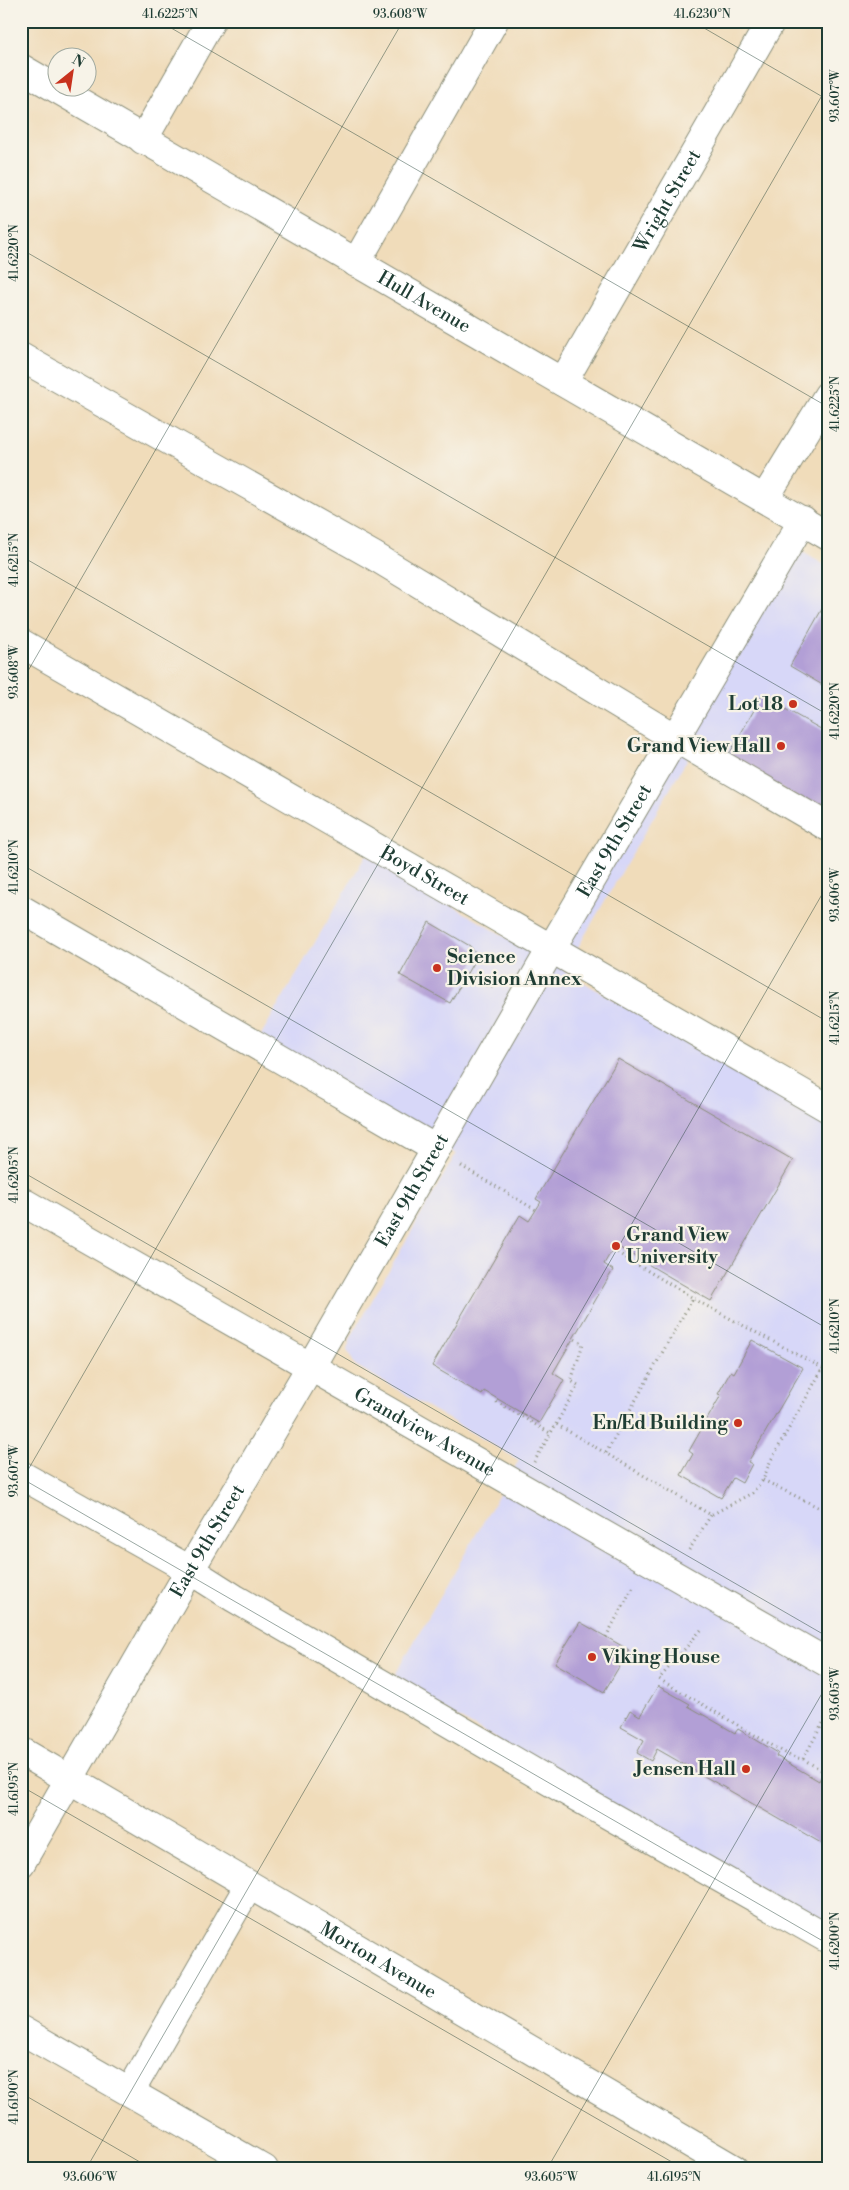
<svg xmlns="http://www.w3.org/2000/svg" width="849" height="2190" font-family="'Libre Bodoni',serif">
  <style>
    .built { fill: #d7d7f8 }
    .building { fill: #b29fd6 }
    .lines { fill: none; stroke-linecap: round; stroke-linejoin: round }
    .minor-casing { stroke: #888c77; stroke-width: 30 }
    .path { stroke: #888c77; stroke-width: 3; stroke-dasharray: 1 4; stroke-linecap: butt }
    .minor { stroke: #fff; stroke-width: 28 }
    .ticks { fill: none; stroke: #1f3d34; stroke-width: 1; stroke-opacity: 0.45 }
    .poi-dot { fill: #c8321e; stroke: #f7f3e8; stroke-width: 2 }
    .labels { text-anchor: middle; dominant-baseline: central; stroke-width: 4.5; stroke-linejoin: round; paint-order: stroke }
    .street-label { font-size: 19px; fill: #1f3d34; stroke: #f7f3e8 }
    .poi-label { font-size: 19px; font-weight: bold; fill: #1f3d34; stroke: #f7f3e8; text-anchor: end }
    .neatline { fill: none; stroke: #1f3d34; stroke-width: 2 }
    .ticks-label { font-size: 12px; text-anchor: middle; fill: #1f3d34 }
  </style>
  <rect width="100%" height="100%" fill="#f7f3e8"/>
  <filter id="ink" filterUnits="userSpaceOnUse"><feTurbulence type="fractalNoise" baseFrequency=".02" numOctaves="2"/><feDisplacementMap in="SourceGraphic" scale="10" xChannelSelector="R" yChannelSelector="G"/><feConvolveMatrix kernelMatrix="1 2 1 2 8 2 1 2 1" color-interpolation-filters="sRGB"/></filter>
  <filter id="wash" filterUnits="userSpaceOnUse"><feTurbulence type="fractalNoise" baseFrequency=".0096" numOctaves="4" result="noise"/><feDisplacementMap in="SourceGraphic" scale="20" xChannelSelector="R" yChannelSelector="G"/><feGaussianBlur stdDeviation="1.12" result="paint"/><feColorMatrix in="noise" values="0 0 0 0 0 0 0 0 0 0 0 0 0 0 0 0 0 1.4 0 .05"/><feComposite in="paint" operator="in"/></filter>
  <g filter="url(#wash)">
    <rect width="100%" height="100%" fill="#f0dcba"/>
    <!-- built -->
    <path class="built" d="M789 544 828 567V815L698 741 564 971 828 1124V1928L392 1680 519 1460 355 1365 347 1350 351 1337 456 1154 258 1040 366 855 545 960Z"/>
    <g id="blocks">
      <!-- building -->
      <path class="building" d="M822 609 828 612V684L826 687 790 666Z
        M762 696 828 733V815L727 758Z
        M429 922 470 946 475 953 474 961 450 1003 400 975Z
        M618 1059 793 1160 711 1301 615 1245 604 1264 613 1270 553 1373 564 1380 539 1423 484 1391 482 1395 432 1366 520 1215 529 1221 541 1202 536 1199Z
        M752 1340 803 1368 748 1462 752 1464 742 1483 733 1478 721 1498 681 1475 693 1454 689 1451 721 1395 718 1394 731 1371 734 1373Z
        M580 1622 629 1650 604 1692 555 1663Z
        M658 1686 690 1704 688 1706 735 1733 738 1729 778 1753 776 1756 819 1781 821 1777 828 1781V1847L657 1749 651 1761 637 1753 644 1740 621 1727 630 1710 640 1716Z"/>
    </g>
  </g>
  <g filter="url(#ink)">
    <use href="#blocks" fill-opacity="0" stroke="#888c77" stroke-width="1"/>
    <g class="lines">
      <!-- minor casing -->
      <g class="minor-casing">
        <g id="minor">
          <path id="s1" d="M21 68 828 536"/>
          <path d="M143 140 211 21"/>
          <path d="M356 263 494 21"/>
          <path d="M21 357 374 556 675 738 828 827"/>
          <path id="s2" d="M563 382 771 21"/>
          <path d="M765 498 828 395"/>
          <path id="s3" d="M21 643 828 1108"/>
          <path d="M21 909 436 1149"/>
          <path id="s4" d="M21 1201 828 1663"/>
          <path d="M21 1475 190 1570 234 1598 573 1795 828 1939"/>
          <path id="s5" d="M21 1751 734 2169"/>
          <path id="s6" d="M21 1863 190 1570 311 1366 551 949 803 520"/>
          <path d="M21 2030 264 2169"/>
          <path d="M130 2092 249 1885"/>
        </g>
      </g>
      <!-- path -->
      <path class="path" d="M470 975 493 988
        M461 1166 536 1210
        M613 1250 703 1304 828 1371
        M497 1398 495 1401 550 1433
        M556 1424 578 1385 571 1381 583 1344 573 1338
        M606 1453 693 1298
        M534 1462 556 1424 711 1515 752 1493 763 1480 770 1462 823 1368
        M763 1480 828 1512
        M689 1550 711 1515
        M701 1630 659 1679 792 1757 803 1759 828 1774
        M606 1637 633 1587
        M803 1759 828 1714"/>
      <!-- minor -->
      <use href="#minor" class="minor"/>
    </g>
  </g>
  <!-- ticks -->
  <path class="ticks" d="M159 21 828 407M692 21 828 100M21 249 828 715M21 556 828 1022M21 683 403 21M21 864 828 1329M21 1171 828 1637M21 1478 828 1944M21 1482 828 85M21 1786 684 2169M21 2093 152 2169M86 2169 828 884M547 2169 828 1683"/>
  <!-- markers -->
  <g class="poi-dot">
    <circle cx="793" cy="704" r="5"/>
    <circle cx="781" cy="746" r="5"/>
    <circle cx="437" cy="968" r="5"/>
    <circle cx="616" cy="1246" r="5"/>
    <circle cx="738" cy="1423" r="5"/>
    <circle cx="592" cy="1657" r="5"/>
    <circle cx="746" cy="1769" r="5"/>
  </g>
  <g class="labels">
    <!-- street labels -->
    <g class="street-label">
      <text stroke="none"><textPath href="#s2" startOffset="209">Wright Street</textPath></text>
      <text stroke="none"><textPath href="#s1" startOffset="466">Hull Avenue</textPath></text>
      <text stroke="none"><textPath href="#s6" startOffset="1182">East 9th Street</textPath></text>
      <text stroke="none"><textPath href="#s3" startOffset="466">Boyd Street</textPath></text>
      <text stroke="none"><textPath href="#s6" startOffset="778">East 9th Street</textPath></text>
      <text stroke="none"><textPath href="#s4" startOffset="465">Grandview Avenue</textPath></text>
      <text stroke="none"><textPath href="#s6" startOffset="372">East 9th Street</textPath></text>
      <text stroke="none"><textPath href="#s5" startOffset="414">Morton Avenue</textPath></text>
    </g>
    <!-- poi labels -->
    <g class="poi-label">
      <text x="783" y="704">Lot 18</text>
      <text x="771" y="746">Grand View Hall</text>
      <text x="447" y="957" text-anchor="start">Science<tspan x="447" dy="22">Division Annex</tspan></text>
      <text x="626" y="1235" text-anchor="start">Grand View<tspan x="626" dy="22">University</tspan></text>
      <text x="728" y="1423">En/Ed Building</text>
      <text x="602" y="1657" text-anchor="start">Viking House</text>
      <text x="736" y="1769">Jensen Hall</text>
    </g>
  </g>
  <!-- margin -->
  <rect width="849" height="2190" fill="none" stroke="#f7f3e8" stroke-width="55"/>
  <!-- north arrow -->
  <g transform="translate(72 72) rotate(30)"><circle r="24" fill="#f7f3e8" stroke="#a1aaa0"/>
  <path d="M0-4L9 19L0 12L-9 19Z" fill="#c8321e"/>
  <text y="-8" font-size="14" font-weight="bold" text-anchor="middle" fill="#1f3d34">N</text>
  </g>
  <rect x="28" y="28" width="794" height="2134" class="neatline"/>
  <g class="ticks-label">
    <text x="170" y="18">41.6225°N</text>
    <text x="400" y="18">93.608°W</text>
    <text x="702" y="18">41.6230°N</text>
    <text transform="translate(835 96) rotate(-90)" y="4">93.607°W</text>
    <text transform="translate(14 253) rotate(-90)" y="4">41.6220°N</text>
    <text transform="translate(835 404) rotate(-90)" y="4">41.6225°N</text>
    <text transform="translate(14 560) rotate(-90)" y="4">41.6215°N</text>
    <text transform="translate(14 672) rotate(-90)" y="4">93.608°W</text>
    <text transform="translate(835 711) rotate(-90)" y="4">41.6220°N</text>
    <text transform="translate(14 867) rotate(-90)" y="4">41.6210°N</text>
    <text transform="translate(835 895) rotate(-90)" y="4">93.606°W</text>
    <text transform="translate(835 1018) rotate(-90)" y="4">41.6215°N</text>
    <text transform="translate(14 1175) rotate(-90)" y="4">41.6205°N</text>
    <text transform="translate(835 1326) rotate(-90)" y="4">41.6210°N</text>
    <text transform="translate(14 1471) rotate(-90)" y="4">93.607°W</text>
    <text transform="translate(835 1694) rotate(-90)" y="4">93.605°W</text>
    <text transform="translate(14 1789) rotate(-90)" y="4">41.6195°N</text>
    <text transform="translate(835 1941) rotate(-90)" y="4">41.6200°N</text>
    <text transform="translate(14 2097) rotate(-90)" y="4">41.6190°N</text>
    <text x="90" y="2181">93.606°W</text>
    <text x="551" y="2181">93.605°W</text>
    <text x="674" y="2181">41.6195°N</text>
  </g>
</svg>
